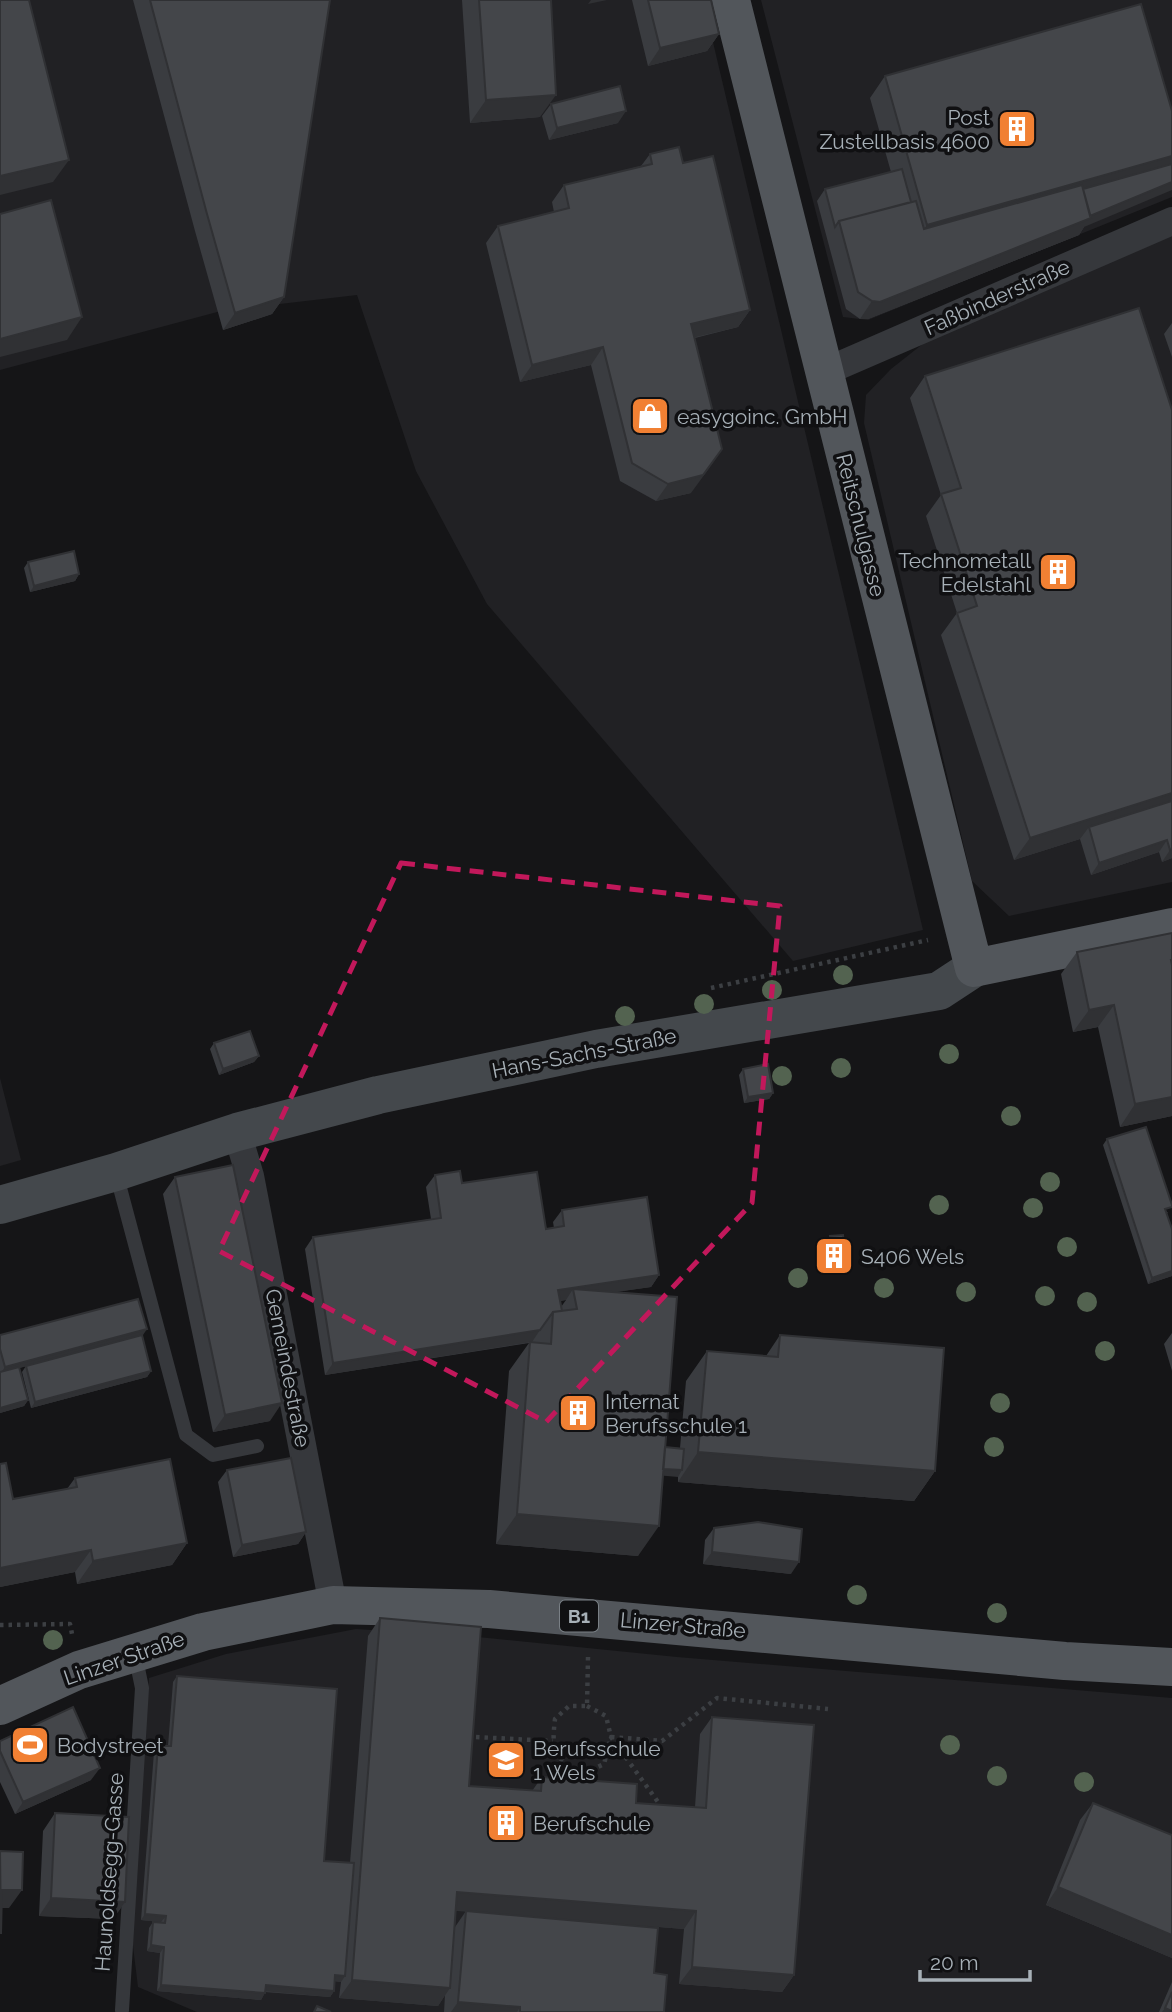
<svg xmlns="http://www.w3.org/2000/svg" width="1172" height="2012" font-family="Raleway,sans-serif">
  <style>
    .built { fill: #212124 }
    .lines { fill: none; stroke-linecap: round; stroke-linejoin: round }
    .path { stroke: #3c3f43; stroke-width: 4.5; stroke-dasharray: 3.5 5; stroke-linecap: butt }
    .lane { stroke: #36383c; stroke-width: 14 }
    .street { stroke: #36383c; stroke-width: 28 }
    .secondary { stroke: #44484c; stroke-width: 38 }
    .primary { stroke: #52565b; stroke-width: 38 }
    .tree { fill: #536350 }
    .wall { fill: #3a3c40; fill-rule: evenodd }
    .shaded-wall { fill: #303134 }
    .building { fill: #44464a; stroke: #303134; stroke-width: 2 }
    .marked { fill: none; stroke: #c2185b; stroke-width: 5; stroke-dasharray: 14 9; stroke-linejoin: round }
    .labels { text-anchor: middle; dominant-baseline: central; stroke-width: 7; stroke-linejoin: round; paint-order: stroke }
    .shield { fill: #101012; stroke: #7a8086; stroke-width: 2 }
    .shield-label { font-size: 19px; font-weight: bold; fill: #a7b0b7 }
    .poi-label { font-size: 21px; fill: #a7b0b7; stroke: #101012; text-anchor: start }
    .street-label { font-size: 21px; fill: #a7b0b7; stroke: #101012 }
  </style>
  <rect width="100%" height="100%" fill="#151517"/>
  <!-- built -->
  <path class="built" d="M0 0H703L923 930 793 961 487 604 416 471 357 295 221 311 0 370Z
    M761 0H1172V197L868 320 843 317Z
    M1172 233V882L1009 916 972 881 864 423 866 395 891 369 929 339Z
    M0 1078 21 1160 0 1166Z
    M356 1629 478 1637 677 1657 1172 1698V2012H197L138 1987 132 1938 149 1678 226 1654Z"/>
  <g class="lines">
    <!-- path -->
    <path class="path" d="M711 988 928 940
      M0 1625 70 1624 72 1634
      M588 1657 587 1706H569L555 1719C551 1753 554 1761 587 1772L604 1764 611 1737 662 1741 717 1698 828 1709
      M587 1706 606 1716 611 1737 658 1802
      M476 1737 553 1741
      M560 1784 567 1765"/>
    <!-- lane -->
    <path class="lane" d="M116 1173 186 1435 213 1455 257 1446
      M122 2010 142 1688 135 1654"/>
    <!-- street -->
    <path class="street" d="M822 373 1172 221
      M237 1132 250 1176 333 1605"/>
    <!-- secondary -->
    <path class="secondary" d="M0 1205 116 1172 237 1132 378 1095 596 1049 939 991 974 968"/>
    <!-- primary -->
    <path class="primary" d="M731 0 974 968 1172 927
      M0 1706 79 1670 203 1632 333 1605 489 1609 1065 1661 1172 1667"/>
  </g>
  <!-- trees -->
  <g class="tree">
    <circle cx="843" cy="975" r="10"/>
    <circle cx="772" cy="990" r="10"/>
    <circle cx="704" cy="1004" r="10"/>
    <circle cx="625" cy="1016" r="10"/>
    <circle cx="949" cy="1054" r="10"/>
    <circle cx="841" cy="1068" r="10"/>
    <circle cx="782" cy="1076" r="10"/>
    <circle cx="1011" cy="1116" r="10"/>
    <circle cx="1050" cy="1182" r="10"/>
    <circle cx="939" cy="1205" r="10"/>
    <circle cx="1033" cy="1208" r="10"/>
    <circle cx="1067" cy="1247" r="10"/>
    <circle cx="798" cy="1278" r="10"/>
    <circle cx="884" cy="1288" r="10"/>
    <circle cx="966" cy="1292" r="10"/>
    <circle cx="1045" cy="1296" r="10"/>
    <circle cx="1087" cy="1302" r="10"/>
    <circle cx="1105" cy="1351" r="10"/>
    <circle cx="1000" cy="1403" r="10"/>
    <circle cx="994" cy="1447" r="10"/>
    <circle cx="857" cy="1595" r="10"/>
    <circle cx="997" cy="1613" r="10"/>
    <circle cx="53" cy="1640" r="10"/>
    <circle cx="950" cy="1745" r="10"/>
    <circle cx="997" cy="1776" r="10"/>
    <circle cx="1084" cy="1782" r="10"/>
  </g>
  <!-- wall -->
  <path class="wall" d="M133 0H330L284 297 272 314 223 330 195 231Z
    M462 0H551L540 117 470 123Z
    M632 0H711L719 34 707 51 648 66Z
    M885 76 1084 227 1079 235 868 319H860L846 309 817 201 825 189 891 172 870 98Z
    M551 104 618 123 549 140 542 116Z
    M650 154 683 163 750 310 738 327 695 338 691 493 656 501 620 481 591 365 520 382 486 243 498 226 554 212 552 202 564 185 641 166Z
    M1172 323V357L1164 334Z
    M925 376 1172 410V858L1162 862 1159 852 1091 875 1080 839 1014 860 941 635 957 613 926 516 941 495 910 398Z
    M28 562 79 574 75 581 30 592 24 568Z
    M1172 933V1116L1120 1127 1098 1027 1073 1032 1061 974 1077 952Z
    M214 1043 259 1056 254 1062 219 1075 210 1049Z
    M743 1069 773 1093 769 1099 744 1103 739 1075Z
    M1107 1139 1168 1213H1167L1172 1229V1276L1148 1284 1103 1145Z
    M435 1175 462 1183 546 1229 554 1228 553 1222 562 1210 659 1275 651 1287 614 1292 665 1447 680 1448 686 1381 707 1351 766 1356 780 1335 935 1471 914 1501 678 1482V1476L663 1475 638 1556 496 1544 509 1371 529 1343 325 1375 305 1249 313 1237 431 1219 426 1187ZM566 1300 561 1307 560 1301Z
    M175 1177 270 1421 213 1432 163 1194Z
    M830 1236 842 1270 829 1271 826 1242Z
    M1172 1333V1371L1164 1344Z
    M0 1335H143L108 1344 151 1371 147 1377 31 1408 22 1372 26 1366 19 1368 28 1400 24 1406 0 1413Z
    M0 1464 13 1499 67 1489 75 1478 187 1543 172 1565 77 1584 75 1572 0 1587Z
    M227 1470 306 1532 298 1544 233 1557 218 1482Z
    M714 1528 791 1574 703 1564 705 1540Z
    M380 1618 469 1786 532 1791 542 1777 636 1803 695 1807 700 1734 712 1717 794 1975 782 1992 679 1984 684 1929 522 1916 654 1973 664 2012H444L445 1995 438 2006 339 1998 341 1982 335 1981 334 1991 330 1997 265 1992 261 2000 157 1991 160 1953 147 1951 149 1928 153 1922 161 1923V1922L141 1920 154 1752 158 1746H168L173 1682 177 1676 324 1861 350 1863 368 1636ZM456 1911H466L455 1927Z
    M0 1741 91 1780 15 1814 0 1782Z
    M1093 1803 1172 1835V1958L1046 1905 1080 1820Z
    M55 1813 125 1902 113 1919 39 1916 43 1831Z
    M1172 1982V2012H1159Z"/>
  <!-- shaded-wall -->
  <path class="shaded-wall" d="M591 0H607L588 4Z
    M719 34 707 51 648 66 660 48Z
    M556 95 540 117 470 123 486 100Z
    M626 111 618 123 549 140 557 128Z
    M1172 156V169L912 247 927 225Z
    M69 160 53 182 0 195V176Z
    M1172 182V190L1084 227 1079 235 868 319H860L872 301 1086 218Z
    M284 297 272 314 223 330 235 313Z
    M750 310 738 327 679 341 691 324Z
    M82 317 67 340 0 357V339Z
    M603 347 591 365 520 382 532 365Z
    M710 467 691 493 656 501 668 484Z
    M79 574 75 581 30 592 34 586Z
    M1172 793V810L1089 827 1080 839 1014 860 1030 838Z
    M1167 840 1159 852 1091 875 1099 863Z
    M1172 849V858L1162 862 1170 850Z
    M1114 1005 1098 1027 1073 1032 1089 1010Z
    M259 1056 254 1062 219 1075 223 1069Z
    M773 1093 769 1099 744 1103 748 1097Z
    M1172 1097V1116L1120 1127 1135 1104Z
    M846 1264 842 1270 829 1271 833 1265Z
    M1172 1271V1276L1148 1284 1152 1278Z
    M659 1275 651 1287 575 1298 573 1289 566 1300 550 1302 558 1290Z
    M147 1329 143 1335 1 1373 5 1367Z
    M540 1330 532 1342 325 1375 333 1363Z
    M151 1371 147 1377 31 1408 35 1402Z
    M28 1400 24 1406 0 1413V1408Z
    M282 1403 270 1421 213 1432 225 1415Z
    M698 1452 935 1471 914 1501 678 1482Z
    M649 1468 682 1470 678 1477 645 1474Z
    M517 1514 659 1526 638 1556 496 1544Z
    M306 1532 298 1544 233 1557 242 1545Z
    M187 1543 172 1565 77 1584 93 1561Z
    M91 1550 75 1572 0 1587V1568Z
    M712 1552 799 1562 791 1574 703 1564Z
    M100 1768 91 1780 15 1814 23 1802Z
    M1058 1887 1172 1935V1958L1046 1905Z
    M2 1890H22L9 1908H0Z
    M457 1892 696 1911 684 1929 445 1910Z
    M51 1898 125 1902 113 1919 39 1916Z
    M145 1914 166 1916 161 1922 141 1920Z
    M151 1945 164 1947 160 1953 147 1951Z
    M692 1967 794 1975 782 1992 679 1984Z
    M335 1975 345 1976 341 1982 331 1981Z
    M352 1980 450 1988 438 2006 339 1998Z
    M161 1985 265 1993 261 2000 157 1991Z
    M266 1985 334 1991 330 1997 262 1991Z
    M458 2002 520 2007 517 2012H451Z
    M1165 2008 1172 2011V2012H1162Z"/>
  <!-- building -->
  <path class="building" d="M0 0H29L69 160 0 176Z
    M150 0H330L284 297 235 313 207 214Z
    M479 0H551L556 95 486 100Z
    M648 0H711L719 34 660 48Z
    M1141 4 1172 111V156L927 225 885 76Z
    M620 86 626 111 557 128 551 104Z
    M679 147 683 163 713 156 750 310 691 324 722 449 703 475 668 484 632 463 603 347 532 365 498 226 569 208 564 185 652 164 650 154Z
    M1172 164V182L1090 216 1083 189Z
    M902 169 911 202 839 221 835 227 825 189Z
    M1082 185 1091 218 880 302 872 301 858 292 839 221 916 201 924 229Z
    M51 200 82 317 0 339V214Z
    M1139 308 1172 410V793L1030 838 957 613 977 606 941 494 961 488 925 376Z
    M74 551 79 574 34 586 28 562Z
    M1172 801V849L1170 850 1167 840 1099 863 1089 827Z
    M1172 933V960H1171L1172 965V1097L1135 1104 1114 1005 1089 1010 1077 952Z
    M250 1031 259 1056 223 1069 214 1043Z
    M768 1064 773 1093 748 1097 743 1069Z
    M1146 1127 1172 1205V1207L1165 1209 1172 1229V1271L1152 1278 1107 1139Z
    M233 1165 282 1403 225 1415 175 1177Z
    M460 1171 462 1183 537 1172 546 1229 564 1226 562 1210 647 1197 659 1275 558 1290 562 1311 553 1312 540 1330 333 1363 313 1237 441 1218 435 1175Z
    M843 1235 846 1264 833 1265 830 1236Z
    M573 1289 677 1297 659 1526 517 1514 530 1342 551 1344 553 1312 577 1309Z
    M138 1299 147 1329 5 1367 0 1349V1335Z
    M142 1335 151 1371 35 1402 26 1366Z
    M780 1335 944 1348 935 1471 698 1452 707 1351 778 1357Z
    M19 1367 28 1400 0 1408V1372Z
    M665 1447 684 1449 682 1470 663 1469Z
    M291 1458 306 1532 242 1545 227 1470Z
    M170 1459 187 1543 93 1561 91 1550 0 1568V1464L6 1463 13 1499 77 1487 75 1478Z
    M758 1522 802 1529 799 1562 712 1552 714 1528Z
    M380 1618 481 1627 469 1786 541 1791 542 1777 637 1784 636 1803 706 1808 712 1717 814 1725 794 1975 692 1967 696 1911 457 1892 450 1988 352 1980Z
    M177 1676 337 1689 324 1861 354 1863 345 1976 335 1975 334 1991 266 1985 265 1993 161 1985 164 1947 151 1945 153 1922 165 1923 166 1916 145 1914 158 1746H171Z
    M73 1707 100 1768 23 1802 0 1751V1741Z
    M1093 1803 1172 1835V1935L1058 1887Z
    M55 1813 129 1817 125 1902 51 1898Z
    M0 1851 23 1852 22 1890H2L1 1934Z
    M466 1911 658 1928 654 1973 667 1975 664 2012H520V2007L458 2002Z
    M1172 1992V2011L1165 2008Z
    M317 2006 331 2012H314Z"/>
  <!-- marked area -->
  <path class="marked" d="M401 863 780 906 752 1203 546 1422 219 1251Z"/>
  <!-- icons -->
  <defs>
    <g id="building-square" transform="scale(2.0125)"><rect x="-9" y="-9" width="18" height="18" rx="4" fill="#f18033" stroke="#101012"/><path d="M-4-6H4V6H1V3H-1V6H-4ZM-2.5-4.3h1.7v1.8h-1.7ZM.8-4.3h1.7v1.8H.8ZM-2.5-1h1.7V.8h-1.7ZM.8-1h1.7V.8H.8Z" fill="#fff"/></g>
    <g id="shop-square" transform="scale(2.0125)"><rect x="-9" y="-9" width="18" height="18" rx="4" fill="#f18033" stroke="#101012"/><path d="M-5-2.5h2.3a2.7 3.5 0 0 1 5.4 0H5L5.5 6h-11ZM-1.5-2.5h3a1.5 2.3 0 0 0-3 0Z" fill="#fff"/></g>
    <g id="stadium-square" transform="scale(2.0125)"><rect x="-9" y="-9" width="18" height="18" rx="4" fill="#f18033" stroke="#101012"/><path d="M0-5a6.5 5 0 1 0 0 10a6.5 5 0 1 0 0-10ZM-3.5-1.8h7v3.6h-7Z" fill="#fff"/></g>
    <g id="school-square" transform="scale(2.0125)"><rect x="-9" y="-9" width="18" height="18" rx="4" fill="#f18033" stroke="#101012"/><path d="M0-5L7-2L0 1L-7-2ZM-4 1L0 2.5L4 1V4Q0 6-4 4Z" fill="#fff"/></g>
  </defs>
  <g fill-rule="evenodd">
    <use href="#building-square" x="1017" y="129"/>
    <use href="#shop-square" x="650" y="416"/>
    <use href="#building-square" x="1058" y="572"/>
    <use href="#building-square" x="834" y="1256"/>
    <use href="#building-square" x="578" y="1413"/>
    <use href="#stadium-square" x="30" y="1745"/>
    <use href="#school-square" x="506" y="1760"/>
    <use href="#building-square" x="506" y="1823"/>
  </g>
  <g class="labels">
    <!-- shield labels -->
    <rect class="shield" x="560" y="1600.5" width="38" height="31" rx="5"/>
    <g class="shield-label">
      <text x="579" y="1616">B1</text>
    </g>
    <!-- poi labels -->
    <g class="poi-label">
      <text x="990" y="117" text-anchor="end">Post<tspan x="990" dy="24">Zustellbasis 4600</tspan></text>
      <text x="677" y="416">easygoinc. GmbH</text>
      <text x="1031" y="560" text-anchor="end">Technometall<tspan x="1031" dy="24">Edelstahl</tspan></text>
      <text x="861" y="1256">S406 Wels</text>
      <text x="605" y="1401">Internat<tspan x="605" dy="24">Berufsschule 1</tspan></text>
      <text x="57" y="1745">Bodystreet</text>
      <text x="533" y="1748">Berufsschule<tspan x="533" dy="24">1 Wels</tspan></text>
      <text x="533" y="1823">Berufschule</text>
    </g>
    <!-- street labels -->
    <g class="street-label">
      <text transform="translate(997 297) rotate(-24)">Faßbinderstraße</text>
      <text transform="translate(861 525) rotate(76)">Reitschulgasse</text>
      <text transform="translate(584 1053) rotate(-11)">Hans-Sachs-Straße</text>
      <text transform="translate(288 1368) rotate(79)">Gemeindestraße</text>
      <text transform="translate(683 1625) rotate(5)">Linzer Straße</text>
      <text transform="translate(124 1658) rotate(-19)">Linzer Straße</text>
      <text transform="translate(109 1872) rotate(-86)">Haunoldsegg-Gasse</text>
    </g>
  </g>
  <!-- scale -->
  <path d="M920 1970v10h110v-10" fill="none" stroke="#a7b0b7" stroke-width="3.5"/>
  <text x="930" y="1970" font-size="21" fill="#a7b0b7" stroke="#101012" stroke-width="5" paint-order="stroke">20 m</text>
</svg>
